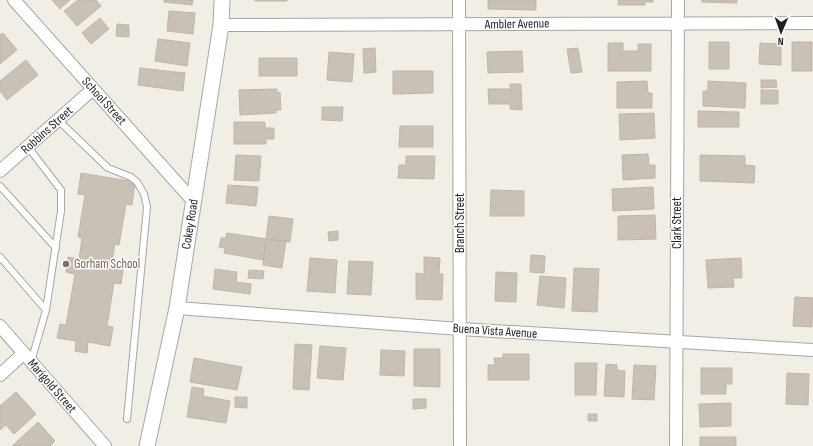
<svg xmlns="http://www.w3.org/2000/svg" width="813" height="446" font-family="'Sofia Sans Condensed',sans-serif">
  <style>
    .building { fill: #c9c1b7; stroke: #c4b5a5 }
    .lines { fill: none; stroke-linecap: round; stroke-linejoin: round }
    .service-casing { stroke: #a6a6a6; stroke-width: 8 }
    .minor-casing { stroke: #a6a6a6; stroke-width: 14 }
    .tertiary-casing { stroke: #a6a6a6; stroke-width: 17 }
    .service { stroke: #fff; stroke-width: 6 }
    .minor { stroke: #fff; stroke-width: 12 }
    .tertiary { stroke: #fff; stroke-width: 15 }
    .education-dot { fill: #8d6e63; stroke: #fff; stroke-width: 1.5 }
    .labels { text-anchor: middle; dominant-baseline: central; stroke-width: 3; stroke-linejoin: round; paint-order: stroke }
    .street-label { font-size: 13px; fill: #1f1f1f; stroke: #fff }
    .education-label { font-size: 13px; fill: #785e54; stroke: #fff; text-anchor: start }
  </style>
  <rect width="100%" height="100%" fill="#f1eee5"/>
  <!-- building -->
  <path class="building" d="M52 0H70L60 9Z
    M78 0H96L101 6 77 26 64 11Z
    M164 0H193L192 5 164 2Z
    M255 0H287V1H255Z
    M488 0H536V10L488 9Z
    M618 0H653V2H645V5H618Z
    M702 0H737V3L702 2Z
    M169 11 195 13 193 34 167 31Z
    M100 18 109 29 91 44 82 33Z
    M117 24 129 25V37L116 36Z
    M3 33 17 50 0 64V35Z
    M158 39 190 43 187 66 155 61Z
    M709 42H729V69H709Z
    M792 42H812V71H792Z
    M608 43H623V51H638V44H651V71H608Z
    M760 43 781 44V65L759 64Z
    M375 48 376 72 364 73 363 49Z
    M578 48 582 72 571 73 567 49Z
    M522 51 523 72 488 73 487 52Z
    M329 52 354 54 352 82 327 80Z
    M259 58H297V76H259Z
    M26 60 38 75 7 100 0 91V81Z
    M140 68 185 73 183 91 138 85Z
    M393 71H433V93L393 94Z
    M761 80H776L777 87 761 88Z
    M647 81 648 93H652V108H617V82Z
    M708 81 746 83 745 108 703 106V91H708Z
    M510 84H521L522 110 510 109V104H489L488 89H510Z
    M277 89V93L280 92 281 110H276V113L240 115 239 90Z
    M761 90H778V104H761Z
    M322 107H343L342 121 322 120Z
    M698 111 739 112V127H698Z
    M654 113 655 138 620 140 619 114Z
    M234 122H265V128H274V139H266V144H234Z
    M400 126H433V147H399Z
    M648 154 649 165H655V178L623 180 622 155Z
    M236 155 261 156 259 181 234 180Z
    M700 155 745 156V165L755 166 754 183 700 181Z
    M406 156H435L434 179 398 178 399 165H406Z
    M81 173 135 182 132 205 126 204 119 245 115 244 112 262 124 263 121 284 114 283 107 326 113 327 110 346 88 342 87 353 75 351 76 341 57 338 60 324 66 325 75 274 66 272 68 257 79 259 82 238 78 237 85 195 78 194Z
    M228 185 258 187 256 206 226 203Z
    M653 187 654 209 613 211 612 189Z
    M491 190 524 191V216H490Z
    M655 215 656 239 618 240V216Z
    M269 216 293 219 290 242 266 239Z
    M338 231V240L329 241 328 232Z
    M227 233 266 239 263 260 224 253 225 248 219 247 221 238H226Z
    M266 239 286 241 282 268 263 265Z
    M531 255 545 256 544 273 530 272Z
    M424 257 440 258 439 274H443L442 300 416 299V273L424 274Z
    M310 258 337 260 335 293 307 291Z
    M741 258 742 278H733L734 287 708 288 706 260Z
    M349 261 373 262 371 295 347 294Z
    M574 268 599 269 597 312 572 311Z
    M215 269 237 272 236 282 251 284 250 294 213 289Z
    M249 270 264 271 263 279 248 278Z
    M496 272 517 273 516 302 495 301Z
    M540 276 566 278 564 308 537 305Z
    M795 297 813 298 812 327 793 326Z
    M295 344 312 345 309 390 293 389Z
    M320 346 346 348 343 380 317 378Z
    M414 349H440V387L414 386Z
    M381 350 405 351 404 376 380 375Z
    M503 354H529V380H488V365H495L494 358H503Z
    M194 358 242 367 237 390 190 382Z
    M575 363H597L596 395H575Z
    M606 364 617 365V370L625 371 624 397 604 396Z
    M634 365 656 366 654 400 632 399Z
    M701 368H732V384H726V394H701Z
    M787 373 809 374 808 405 786 404Z
    M192 387 204 389 203 396 230 401 226 423 187 417Z
    M16 392 36 414 14 434 6 425 0 430V406Z
    M235 397H247V408L235 407Z
    M413 399H426V408L413 409Z
    M731 403V426L700 427 699 404Z
    M588 414H597V421H588Z
    M38 422 55 441 50 446H12Z
    M700 437H736V446H700Z"/>
  <g class="lines">
    <!-- service casing -->
    <g class="service-casing">
      <path id="service" d="M58 120 108 168 131 177 137 182 144 194 147 207 127 419
        M28 147 61 190V211L46 310
        M0 186 56 248
        M0 257 46 310 31 362"/>
    </g>
    <!-- minor casing -->
    <g class="minor-casing">
      <path id="minor" d="M14 0 194 202
        M459 0 460 446
        M221 25 813 23
        M0 171 93 89
        M177 308 460 329 813 350
        M0 326 105 446
        M0 375 24 353
        M676 446 678 0"/>
    </g>
    <!-- tertiary casing -->
    <g class="tertiary-casing">
      <g id="tertiary">
        <path id="s1" d="M147 446 177 308 221 25 222 0"/>
      </g>
    </g>
    <!-- service -->
    <use href="#service" class="service"/>
    <!-- minor -->
    <use href="#minor" class="minor"/>
    <!-- tertiary -->
    <use href="#tertiary" class="tertiary"/>
  </g>
  <!-- markers -->
  <circle class="education-dot" cx="66" cy="264" r="4"/>
  <g class="labels">
    <!-- street labels -->
    <g class="street-label">
      <text transform="translate(517 24) rotate(-1)">Ambler Avenue</text>
      <text transform="translate(104 101) rotate(48)">School Street</text>
      <text transform="translate(47 130) rotate(-42)">Robbins Street</text>
      <text transform="translate(460 223) rotate(-90)">Branch Street</text>
      <text transform="translate(677 223) rotate(-90)">Clark Street</text>
      <text stroke="none"><textPath href="#s1" startOffset="226">Cokey Road</textPath></text>
      <text transform="translate(495 331) rotate(4)">Buena Vista Avenue</text>
      <text transform="translate(52 386) rotate(49)">Marigold Street</text>
    </g>
    <!-- education labels -->
    <g class="education-label">
      <text x="74" y="264">Gorham School</text>
    </g>
  </g>
  <!-- north arrow -->
  <g transform="translate(781 32) rotate(182)" stroke="#ffffff" stroke-width="3" paint-order="stroke">
  <path d="M0-3L7 15L0 10L-7 15Z" fill="#1f1f1f"/>
  <text y="-6" font-size="11" font-weight="bold" text-anchor="middle" fill="#1f1f1f">N</text>
  </g>
</svg>
